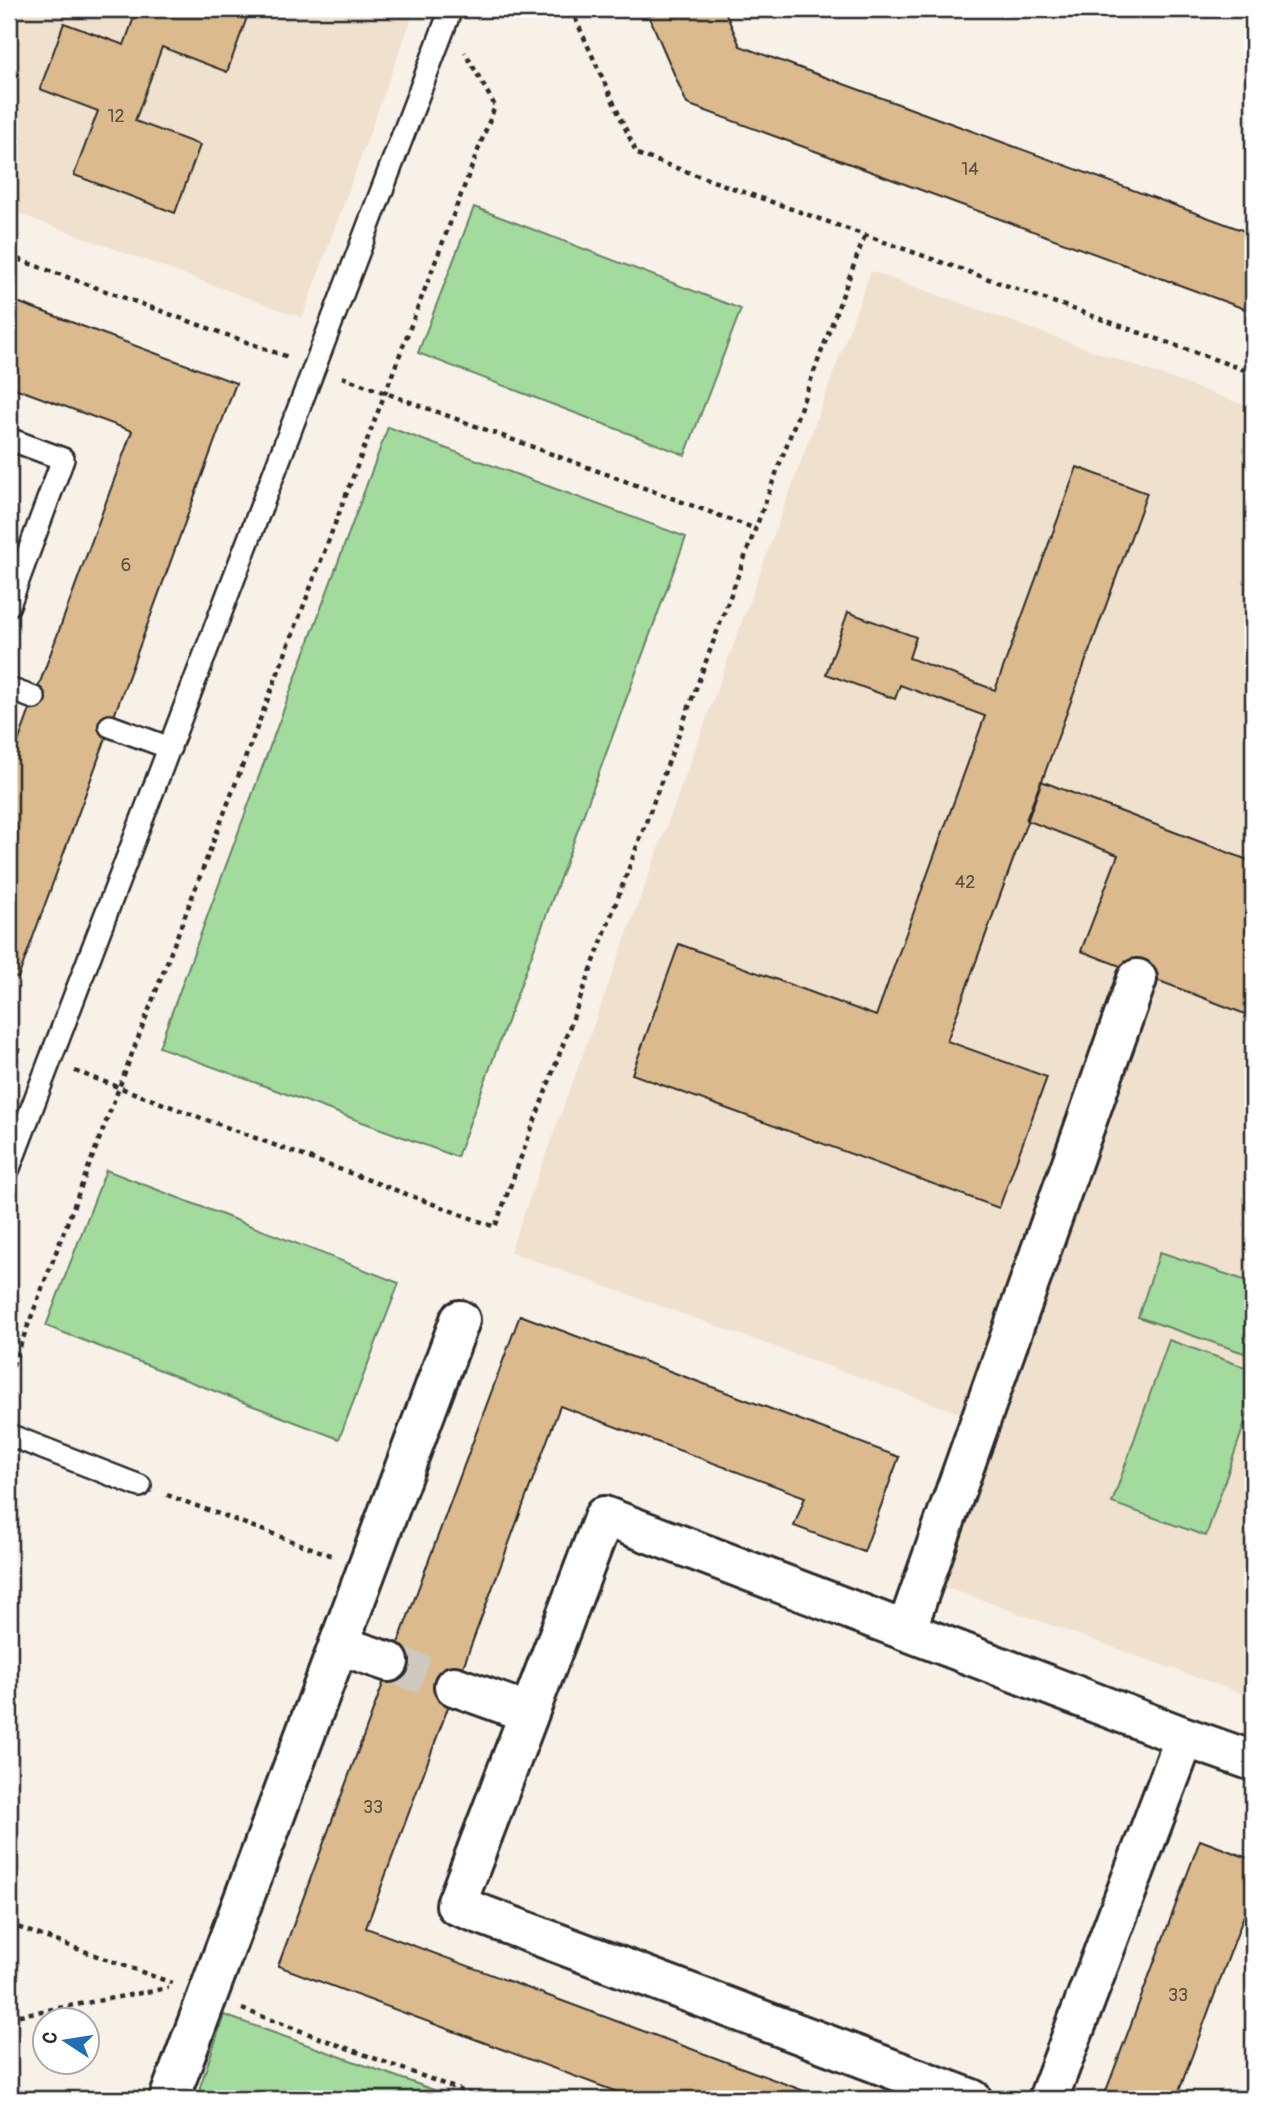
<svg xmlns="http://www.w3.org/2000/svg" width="1262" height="2108" font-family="Pangolin,sans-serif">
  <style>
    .built { fill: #efe1cd }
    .green { fill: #a3db9f; stroke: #678365; stroke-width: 2 }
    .building { fill: #dbbb8e; stroke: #2b2b2b; stroke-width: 2 }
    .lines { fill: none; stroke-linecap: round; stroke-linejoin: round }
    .minor-tunnel { stroke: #cfc9c2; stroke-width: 38; stroke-dasharray: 38 19; stroke-linecap: butt }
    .service-casing { stroke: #2b2b2b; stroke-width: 26 }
    .minor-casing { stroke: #2b2b2b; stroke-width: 44 }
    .path { stroke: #2b2b2b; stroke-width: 4.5; stroke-dasharray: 5 5; stroke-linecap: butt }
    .service { stroke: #fff; stroke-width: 21 }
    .minor { stroke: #fff; stroke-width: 38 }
    .labels { text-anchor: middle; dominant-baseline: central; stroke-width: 7; stroke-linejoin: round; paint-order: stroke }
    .number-label { font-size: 18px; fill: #574f44 }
  </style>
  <rect width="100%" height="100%" fill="#f8f1e8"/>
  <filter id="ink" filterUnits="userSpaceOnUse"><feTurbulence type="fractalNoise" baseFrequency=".0143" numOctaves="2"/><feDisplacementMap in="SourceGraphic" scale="14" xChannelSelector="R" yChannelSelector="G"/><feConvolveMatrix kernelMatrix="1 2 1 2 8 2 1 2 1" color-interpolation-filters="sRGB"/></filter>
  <g filter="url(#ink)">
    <!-- built -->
    <path class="built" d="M9 9H415L302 318 9 210Z
      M871 271 1253 408V1666L1243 1694 906 1573 962 1414 510 1252Z"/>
    <!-- green -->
    <path class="green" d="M474 207 741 309 685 455 418 353Z
      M388 427 686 537 457 1157 159 1047Z
      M106 1170 399 1283 339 1439 46 1326Z
      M1160 1252 1253 1283V1356L1138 1317Z
      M1169 1340 1253 1370V1399L1206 1536 1112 1503Z
      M224 2015 459 2099H199L200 2087Z"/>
    <!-- building -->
    <path class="building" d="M137 9H250L227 72 162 47 135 121 200 145 175 213 74 175 98 111 40 89 64 23 124 45Z
      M646 9H724L740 46 1253 234V312L687 104Z
      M9 299 236 383 18 978 9 975V767L132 431 9 386Z
      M1077 467 1147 493 947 1041 1047 1077 999 1208 632 1074 679 944 876 1016 985 716 900 685 895 699 826 674 848 612 916 637 909 658 995 690Z
      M1041 781 1253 862V1017L1081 951 1118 855 1026 820Z
      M520 1315 899 1457 864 1552 794 1526 805 1497 560 1406 366 1928 826 2099H636L278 1966Z
      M1200 1840 1253 1860V1891L1176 2099H1103Z"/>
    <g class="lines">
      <!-- minor-tunnel -->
      <path class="minor-tunnel" d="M389 1662 454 1686"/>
      <!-- service casing -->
      <g class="service-casing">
        <path id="service" d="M9 439 63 459 9 605
          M9 689 34 698
          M110 726 170 748
          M9 1168 451 9
          M9 1435 140 1486"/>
      </g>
      <!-- minor casing -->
      <g class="minor-casing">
        <path id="minor" d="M906 1631 1137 979
          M339 1645 389 1662
          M454 1686 529 1713
          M1185 1737 1253 1761
          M169 2099 460 1320
          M972 2099 456 1905 604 1516 1185 1737 1048 2099"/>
      </g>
      <!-- path -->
      <path class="path" d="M571 9 637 154 1253 373
        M9 256 288 357
        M342 377 756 529
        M9 1046 21 1051
        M75 1071 495 1227 865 235
        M9 1375 495 106 465 52
        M167 1495 333 1556
        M9 1924 172 1983
        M242 2009 484 2099
        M9 2017 168 1988"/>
      <!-- service -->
      <use href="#service" class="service"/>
      <!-- minor -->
      <use href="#minor" class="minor"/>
    </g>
  </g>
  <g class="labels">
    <!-- number labels -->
    <g class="number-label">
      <text x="116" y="116">12</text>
      <text x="970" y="169">14</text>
      <text x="126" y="565">6</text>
      <text x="965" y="882">42</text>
      <text x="373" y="1807">33</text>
      <text x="1178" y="1995">33</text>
    </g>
  </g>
  <!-- margin -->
  <rect width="1262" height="2108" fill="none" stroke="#fff" stroke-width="35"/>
  <rect x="18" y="18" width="1227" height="2073" fill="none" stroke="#2b2b2b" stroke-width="2.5" filter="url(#ink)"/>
  <!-- north arrow -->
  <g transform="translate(66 2041) rotate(282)"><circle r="33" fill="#ffffff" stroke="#aaaaaa" stroke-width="2"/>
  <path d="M0-5L12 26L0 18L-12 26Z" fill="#1f6fb2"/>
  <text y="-10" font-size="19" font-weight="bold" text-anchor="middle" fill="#2b2b2b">С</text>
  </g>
</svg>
